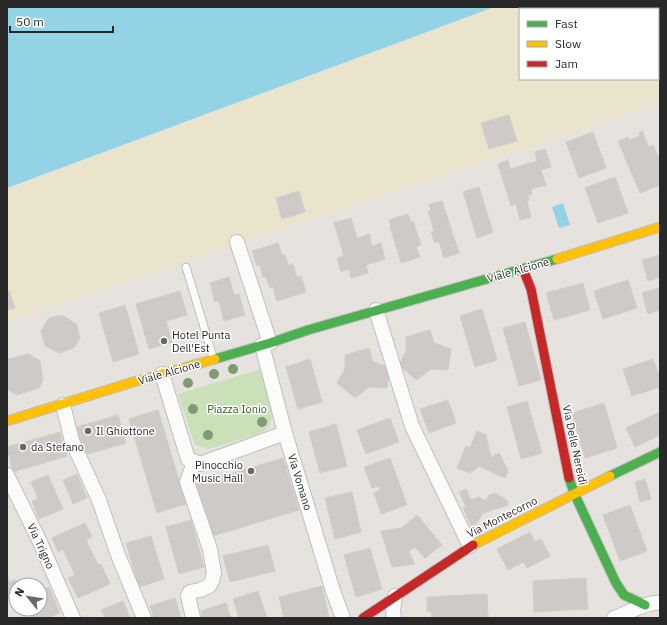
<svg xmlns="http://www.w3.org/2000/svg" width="667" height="625" font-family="'IBM Plex Sans',sans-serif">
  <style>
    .green { fill: #c9e0b8 }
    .sand { fill: #eae4cc; fill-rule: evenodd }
    .water { fill: #93d3e5 }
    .building { fill: #cdcac8; stroke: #d1ceca }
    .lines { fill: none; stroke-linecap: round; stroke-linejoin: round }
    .lane-casing { stroke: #c0bebf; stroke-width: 9 }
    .street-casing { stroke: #c0bebf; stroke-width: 16 }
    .fast-casing { stroke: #c0bebf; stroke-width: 11 }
    .slow-casing { stroke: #c0bebf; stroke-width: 11 }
    .jam-casing { stroke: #c0bebf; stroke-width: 11 }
    .lane { stroke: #fbfbfa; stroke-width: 7 }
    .street { stroke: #fbfbfa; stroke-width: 14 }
    .fast { stroke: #4caf50; stroke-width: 9 }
    .slow { stroke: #ffc107; stroke-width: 9 }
    .jam { stroke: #c62828; stroke-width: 9 }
    .tree { fill: #809a73 }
    .poi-dot { fill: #6a6968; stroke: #fff; stroke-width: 1.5 }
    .labels { text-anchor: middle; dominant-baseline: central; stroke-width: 3; stroke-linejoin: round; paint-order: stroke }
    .street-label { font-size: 11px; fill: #282828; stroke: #fff }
    .poi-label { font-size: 11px; fill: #282828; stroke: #fff; text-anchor: start }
    .park-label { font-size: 11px; fill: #2c601c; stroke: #fff }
  </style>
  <rect width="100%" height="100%" fill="#e6e2de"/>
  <!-- green -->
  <path class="green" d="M261 369 273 414 269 425 262 433 208 449 195 445 178 394Z"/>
  <!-- sand -->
  <path class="sand" d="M494 7H660V102L7 321V189ZM520 9H658V79H520Z"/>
  <!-- water -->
  <path class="water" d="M7 7H494L7 188Z
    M563 203 570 225 559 228 552 207Z"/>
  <!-- building -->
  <path class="building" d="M509 115 517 141 489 149 481 123Z
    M642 131 649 147 653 145 660 161V185L640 193 618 141 628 137 629 140 640 136 639 133Z
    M593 132 606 168 579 178 566 142Z
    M545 149 551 167 541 170 546 185 531 189 532 194 528 195 529 200 527 201 531 217 520 220 516 204 511 206 498 164 508 160 510 169 537 161 535 152Z
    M615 177 628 213 598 223 585 188Z
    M479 187 493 232 477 238 463 192Z
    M299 191 305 212 282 219 276 198Z
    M442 201 459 253 444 258 439 241 435 243 431 232 434 231 428 211 431 210 429 205Z
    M408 214 411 222 413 221 421 245 416 247 420 257 401 263 390 227 391 226 389 220Z
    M351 218 357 238 369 234 372 246 381 243 385 259 366 265 368 273 351 278 349 269 341 272 337 258 344 256 334 223Z
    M278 243 282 255H285L288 265 293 264 297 278 301 276 306 292 277 301 273 287 270 288 266 277H263L260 265 257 266 252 251Z
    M660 255V277L648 281 642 260Z
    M229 277 234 295 239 294 245 315 224 321 219 301 215 302 210 283Z
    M628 280 637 308 603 319 594 291Z
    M583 283 590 310 554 320 546 293Z
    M659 288 660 310 648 314 642 293Z
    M9 291 15 308 7 310V292Z
    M180 291 187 315 166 321 172 342 149 349 136 304Z
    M125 305 139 354 113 362 99 313Z
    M482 309 497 360 475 367 460 316Z
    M62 315 76 324 80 338 74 348 59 353 45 346 41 331 49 318Z
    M525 322 541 380 519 386 503 328Z
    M430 330 434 343 451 349 448 370 431 369 416 380 399 365 406 351V337Z
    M369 348 373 362 390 367 387 388 369 387 355 398 337 383 345 369V355Z
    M28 354 40 361 43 380 39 388 17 395 8 390 7 362 8 359Z
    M310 359 322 402 298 409 286 367Z
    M653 359 660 378V387L632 396 623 369Z
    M448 400 456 423 429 433 420 409Z
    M527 401 542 453 521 459 507 407Z
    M604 403 617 448 585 458 572 413Z
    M158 410 186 504 157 513 129 419Z
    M660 412V435L635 447 626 428Z
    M118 415 126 443 81 456 73 428Z
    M390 418 399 442 366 454 357 430Z
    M336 424 347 466 320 473 309 432Z
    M477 431 486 435 491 457 499 453 508 471 505 478 479 466 470 473 457 468 466 446 470 448Z
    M60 432 67 456 13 472 7 447Z
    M283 458 299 510 210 537 194 485Z
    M390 458 407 505 381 514 374 493 380 490 379 486 372 488 364 467Z
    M77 474 87 498 73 504 63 480Z
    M48 475 63 509 39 519 32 501 38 499 31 482Z
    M645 479 651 499 640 502 635 482Z
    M466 489 471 500 479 497 486 501 489 495 495 493 507 500 508 505 483 513 476 524 471 526 463 508 466 507 459 492Z
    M352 492 361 532 335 539 325 498Z
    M630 505 647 551 620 561 603 515Z
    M417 515 442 545 425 558 415 547 409 551 414 564 392 567 381 531 402 528Z
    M191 520 204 567 179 574 166 527Z
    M85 523 92 537 86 540 98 565 101 564 110 584 78 598 68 578 75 575 63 549 58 552 52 538Z
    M530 532 535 542 541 539 550 556 527 568 524 562 508 570 497 549Z
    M151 536 164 579 139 587 126 543Z
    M268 545 275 571 230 582 223 556Z
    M370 548 382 589 356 597 344 555Z
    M7 575 10 582 15 579 17 585H16V591L8 595 9 598 7 599Z
    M586 578 588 609 534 612 533 581Z
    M322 586 329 618H284L279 597Z
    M49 587 60 613 47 618H32L28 609H40V591Z
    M258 591 267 618H239L233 599Z
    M487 594 488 618H432L431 611 427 612V597Z
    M175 598 181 618H154L150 606Z
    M123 601 130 618H105L101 610Z
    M226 603 231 618H203L201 611Z"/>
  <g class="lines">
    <!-- lane casing -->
    <g class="lane-casing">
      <path id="lane" d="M186 267 213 357"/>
    </g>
    <!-- street casing -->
    <g class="street-casing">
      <path id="street" d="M237 242 270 343
        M376 310 412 426 470 546
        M262 345 285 433 333 591 343 618
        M162 374 188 459 200 464 285 433
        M63 405 72 441 99 500 118 555 144 618
        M7 475 40 542 73 618
        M193 618 188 596 190 592 200 590 209 586 212 581 214 573 210 549 187 482 194 462
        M394 618 393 611 395 596
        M614 618C627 614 647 601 660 603"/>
    </g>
    <!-- fast casing -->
    <g class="fast-casing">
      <path id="fast" d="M215 359 270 343 308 330 557 259
        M610 476 660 452
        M569 478 574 493 616 583 624 595 645 605"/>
    </g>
    <!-- slow casing -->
    <g class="slow-casing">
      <path id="slow" d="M557 259 660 227
        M7 421 130 383 215 359
        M473 545 610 476"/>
    </g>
    <!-- jam casing -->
    <g class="jam-casing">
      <path id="jam" d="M523 269 531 289 569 478
        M363 618 473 545"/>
    </g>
    <!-- lane -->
    <use href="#lane" class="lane"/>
    <!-- street -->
    <use href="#street" class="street"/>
    <!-- fast -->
    <use href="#fast" class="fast"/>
    <!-- slow -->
    <use href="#slow" class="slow"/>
    <!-- jam -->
    <use href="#jam" class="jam"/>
  </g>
  <!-- trees -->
  <g class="tree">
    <circle cx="233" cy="369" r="5"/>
    <circle cx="214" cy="374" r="5"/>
    <circle cx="188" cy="383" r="5"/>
    <circle cx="193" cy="409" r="5"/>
    <circle cx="262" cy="422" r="5"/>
    <circle cx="208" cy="435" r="5"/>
  </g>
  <!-- markers -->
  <g class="poi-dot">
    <circle cx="164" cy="341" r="4"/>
    <circle cx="88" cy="431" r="4"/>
    <circle cx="23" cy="447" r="4"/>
    <circle cx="251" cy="471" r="4"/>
  </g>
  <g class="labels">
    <!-- street labels -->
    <g class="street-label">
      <text transform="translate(518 270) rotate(-16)">Viale Alcione</text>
      <text transform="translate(169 372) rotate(-16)">Viale Alcione</text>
      <text transform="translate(575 445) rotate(78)">Via Delle Nereidi</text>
      <text transform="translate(300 482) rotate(73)">Via Vomano</text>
      <text transform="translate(502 517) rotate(-27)">Via Montecorno</text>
      <text transform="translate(41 546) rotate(65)">Via Trigno</text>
    </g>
    <!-- poi labels -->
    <g class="poi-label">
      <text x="172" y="335">Hotel Punta<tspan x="172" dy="13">Dell'Est</tspan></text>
      <text x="96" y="431">Il Ghiottone</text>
      <text x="31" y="447">da Stefano</text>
      <text x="243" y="465" text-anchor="end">Pinocchio<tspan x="243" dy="13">Music Hall</tspan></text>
    </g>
    <!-- park labels -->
    <g class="park-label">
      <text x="237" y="409">Piazza Ionio</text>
    </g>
  </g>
  <!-- border -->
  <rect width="667" height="625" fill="none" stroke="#282828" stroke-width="16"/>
  <!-- legend -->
  <rect x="519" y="8" width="140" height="72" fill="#ffffff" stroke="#a9a9a9"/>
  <rect x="527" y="21" width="20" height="6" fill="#4caf50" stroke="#a9a9a9"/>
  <text x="555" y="28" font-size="12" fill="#282828">Fast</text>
  <rect x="527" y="41" width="20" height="6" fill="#ffc107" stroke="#a9a9a9"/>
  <text x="555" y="48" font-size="12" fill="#282828">Slow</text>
  <rect x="527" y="61" width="20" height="6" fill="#c62828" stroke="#a9a9a9"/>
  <text x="555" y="68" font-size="12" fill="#282828">Jam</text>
  <!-- north arrow -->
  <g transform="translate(28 597) rotate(300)"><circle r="19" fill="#ffffff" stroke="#a9a9a9"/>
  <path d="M0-3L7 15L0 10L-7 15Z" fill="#6a6968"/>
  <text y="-6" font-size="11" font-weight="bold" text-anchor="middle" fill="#282828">N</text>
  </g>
  <!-- scale -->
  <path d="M10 26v6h103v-6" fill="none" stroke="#282828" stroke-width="2"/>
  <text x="16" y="26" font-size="12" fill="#282828" stroke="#ffffff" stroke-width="3" paint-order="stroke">50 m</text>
</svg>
